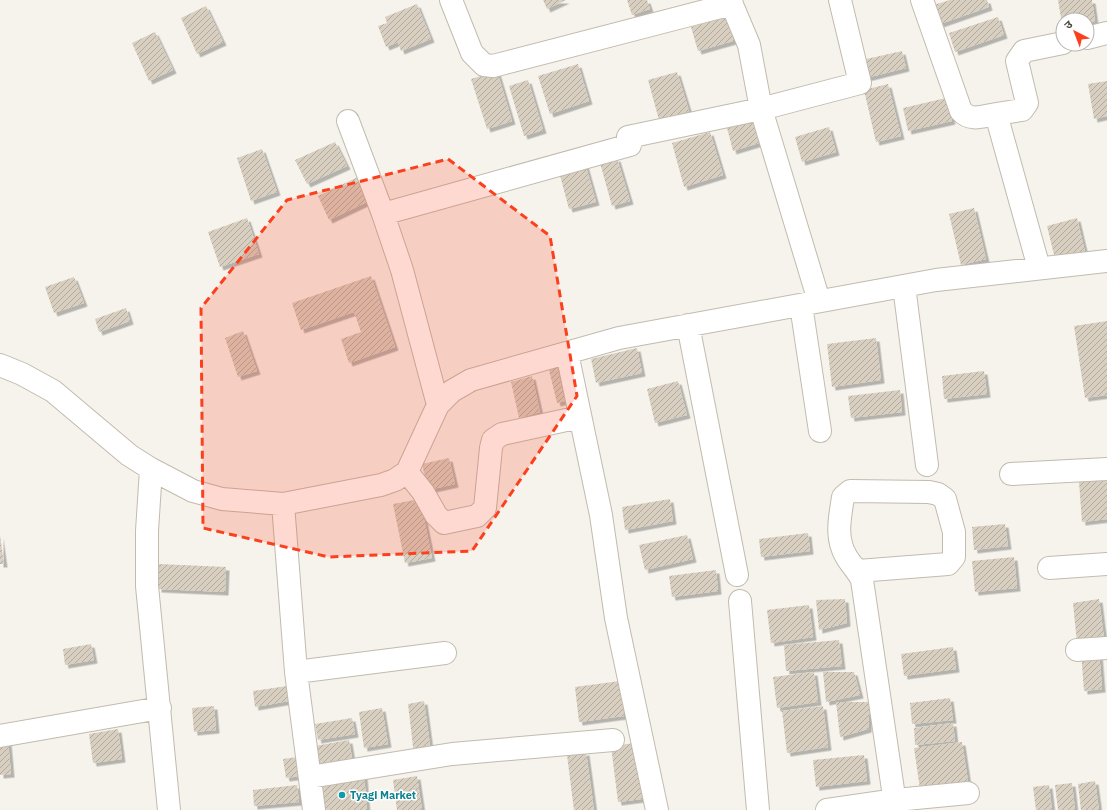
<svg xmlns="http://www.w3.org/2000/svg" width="1107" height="810" font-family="'IBM Plex Sans','Noto Sans Devanagari',sans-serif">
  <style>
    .building { fill: url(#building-hatch); filter: url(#shadow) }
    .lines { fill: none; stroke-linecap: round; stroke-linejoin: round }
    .minor-casing { stroke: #c2bbae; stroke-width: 24 }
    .minor { stroke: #fff; stroke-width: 22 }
    .marked { fill: #fc3f1d; fill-opacity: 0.2; stroke: #fc3f1d; stroke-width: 3; stroke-dasharray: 8 5; stroke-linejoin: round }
    .culture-dot { fill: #0f9aa8; stroke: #fff; stroke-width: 1.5 }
    .labels { text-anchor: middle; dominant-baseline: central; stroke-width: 3; stroke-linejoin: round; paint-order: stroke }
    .culture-label { font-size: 11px; font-weight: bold; fill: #0d838f; stroke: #fff; text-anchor: start }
  </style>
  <defs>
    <pattern id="building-hatch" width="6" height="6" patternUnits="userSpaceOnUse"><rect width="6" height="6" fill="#d8cfc1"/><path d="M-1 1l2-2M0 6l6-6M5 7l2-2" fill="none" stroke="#b1aa9e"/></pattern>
    <filter id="shadow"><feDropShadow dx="3.5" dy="3.5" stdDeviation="0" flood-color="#0004"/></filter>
  </defs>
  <rect width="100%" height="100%" fill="#f6f3ec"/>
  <!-- building -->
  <path class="building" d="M543 0H566L547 9Z
    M627 0H647L650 9 632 15Z
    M950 0H987L989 7 940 24 934 5Z
    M1058 0H1092L1095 21 1087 22V20H1063L1062 24Z
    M417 4 431 39 401 51 398 42 386 47 378 26 387 23 385 17Z
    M206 6 223 42 197 54 181 18Z
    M733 15 740 39 698 51 691 27Z
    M998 17 1004 35 955 52 949 33Z
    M155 32 173 70 149 81 132 43Z
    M902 51 906 68 866 78 862 60Z
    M578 64 589 101 550 114 538 76Z
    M497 71 512 121 487 129 471 79Z
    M677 72 689 111 659 120 648 80Z
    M528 80 543 130 524 136 509 86Z
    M1107 81V116L1094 119 1088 84Z
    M888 84 901 136 876 142 864 90Z
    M946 98 952 121 908 131 903 108Z
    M759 118 766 141 733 151 727 128Z
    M829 127 836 152 802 162 795 137Z
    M710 132 723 175 684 187 672 143Z
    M335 142 347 166 307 184 295 160Z
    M262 149 277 192 251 201 237 158Z
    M617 158 630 201 612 206 600 163Z
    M584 160 596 202 569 209 558 168Z
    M358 177 369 201 329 220 318 196Z
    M974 208 986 259 961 265 949 214Z
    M247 218 259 254 220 267 208 232Z
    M1077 218 1085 252 1055 259 1047 226Z
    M371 276 395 347 349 363 341 339 361 332 354 312 301 330 292 303Z
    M74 277 84 303 54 313 45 287Z
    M126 308 130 321 99 332 95 319Z
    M1107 321V395L1085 398 1074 326Z
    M243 331 257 371 238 377 225 338Z
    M876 338 881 380 832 387 827 344Z
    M637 348 642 373 596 383 591 359Z
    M564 362 573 399 557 403 548 366Z
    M984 371 987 394 944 399 942 376Z
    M532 376 540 412 519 418 511 382Z
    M678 381 687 415 655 423 647 389Z
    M900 390 902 412 851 418 848 396Z
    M449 458 455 484 428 490 422 464Z
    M1107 479V519L1082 522 1079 482Z
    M420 499 432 558 405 563 393 504Z
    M670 499 673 521 625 530 622 507Z
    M1005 524 1008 546 974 550 972 527Z
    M808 533 810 551 761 557 759 539Z
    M0 535 4 564H0Z
    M687 535 693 559 645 570 639 545Z
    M1014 557 1017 588 975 592 972 561Z
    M159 564 226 567 225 592 158 589Z
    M716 570 718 591 672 597 669 576Z
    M845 599 847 623 819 630 816 600Z
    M1099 599 1104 639 1077 643 1073 603Z
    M809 605 813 637 771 643 767 610Z
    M839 640 842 666 786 671 784 645Z
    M91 644 94 660 65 665 63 649Z
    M953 647 956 669 904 676 901 654Z
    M1099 651 1102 689 1084 691 1081 652Z
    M814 672 818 702 777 708 773 677Z
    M823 672H854L860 695 826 702Z
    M620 681 624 716 579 722 575 687Z
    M287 686 289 701 255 707 253 691Z
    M950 698 953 720 912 724 910 703Z
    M424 701 431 753 414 755 408 704Z
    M836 702H870L868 729 840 737Z
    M214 706 216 730 194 732 192 708Z
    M823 706 828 747 787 753 782 711Z
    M382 708 388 744 364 748 359 712Z
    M352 718 355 734 318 740 315 724Z
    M953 723 955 741 915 745 914 728Z
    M118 729 122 759 93 763 89 734Z
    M8 740 11 774 0 775V741Z
    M349 740 353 764 319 770 315 746Z
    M962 742 968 782 920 789 914 748Z
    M635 743 642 799 618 802 611 746Z
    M586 752 594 810H574L567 755Z
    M864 755 867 781 816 787 813 760Z
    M305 756 308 775 286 778 283 759Z
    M364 774 367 810H320L316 779Z
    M417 776 422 810H397L393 780Z
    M1095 781 1099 810H1081L1078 784Z
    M1072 783 1075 810H1058L1055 785Z
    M297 785 299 802 254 806 253 790Z
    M1049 785 1052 810H1036L1033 787Z"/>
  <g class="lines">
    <!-- minor casing -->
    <g class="minor-casing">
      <path id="minor" d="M451 0 472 53 484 65 493 66 732 4
        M730 0 749 45 761 109 819 301
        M922 0 961 111C971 122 983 116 996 114L1039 268
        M1087 38 1107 33
        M996 114 1022 110 1027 103 1017 61 1024 51 1063 43
        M348 121 383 214 402 270 438 405
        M628 137 761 109 860 83 840 0
        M383 214 630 145
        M904 286 927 465
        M801 305 820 431
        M688 325 737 575
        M567 353 601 515 616 618 657 810
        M0 365 22 374 53 391 129 455 151 469 193 491 222 499 283 504 381 485 395 480 407 472 438 405 452 391 471 380 619 338 936 280 1107 261
        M151 469 147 531V586L169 810
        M407 472 423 492 436 515 444 523 477 516 485 508 491 448 493 440 502 434 580 417
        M1011 474 1107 469
        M283 504 296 672 314 810
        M1049 568 1107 564
        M858 571 948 564 954 557V532L945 499 938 494 929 492 850 491 843 497C840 518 835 537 846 556 851 565 858 571 862 580L896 810
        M740 601 758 810
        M1077 650 1107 648
        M296 672 445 653
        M0 736 160 708
        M310 777 452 754 613 740
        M827 810 896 800 968 793"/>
    </g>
    <!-- minor -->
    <use href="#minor" class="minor"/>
  </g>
  <!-- marked area -->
  <path class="marked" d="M448 159 550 236 577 396 472 551 329 557 203 528 201 308 287 200Z"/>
  <!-- markers -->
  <circle class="culture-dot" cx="342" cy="795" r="4"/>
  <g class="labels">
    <!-- culture labels -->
    <g class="culture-label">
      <text x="350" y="795">Tyagi Market</text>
    </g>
  </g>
  <!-- north arrow -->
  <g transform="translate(1075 32) rotate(318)"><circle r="19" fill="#ffffff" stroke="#b7b4b0"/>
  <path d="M0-3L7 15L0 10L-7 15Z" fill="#fc3f1d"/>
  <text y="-6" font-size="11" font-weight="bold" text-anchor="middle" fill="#4b4439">उ</text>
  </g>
</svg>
